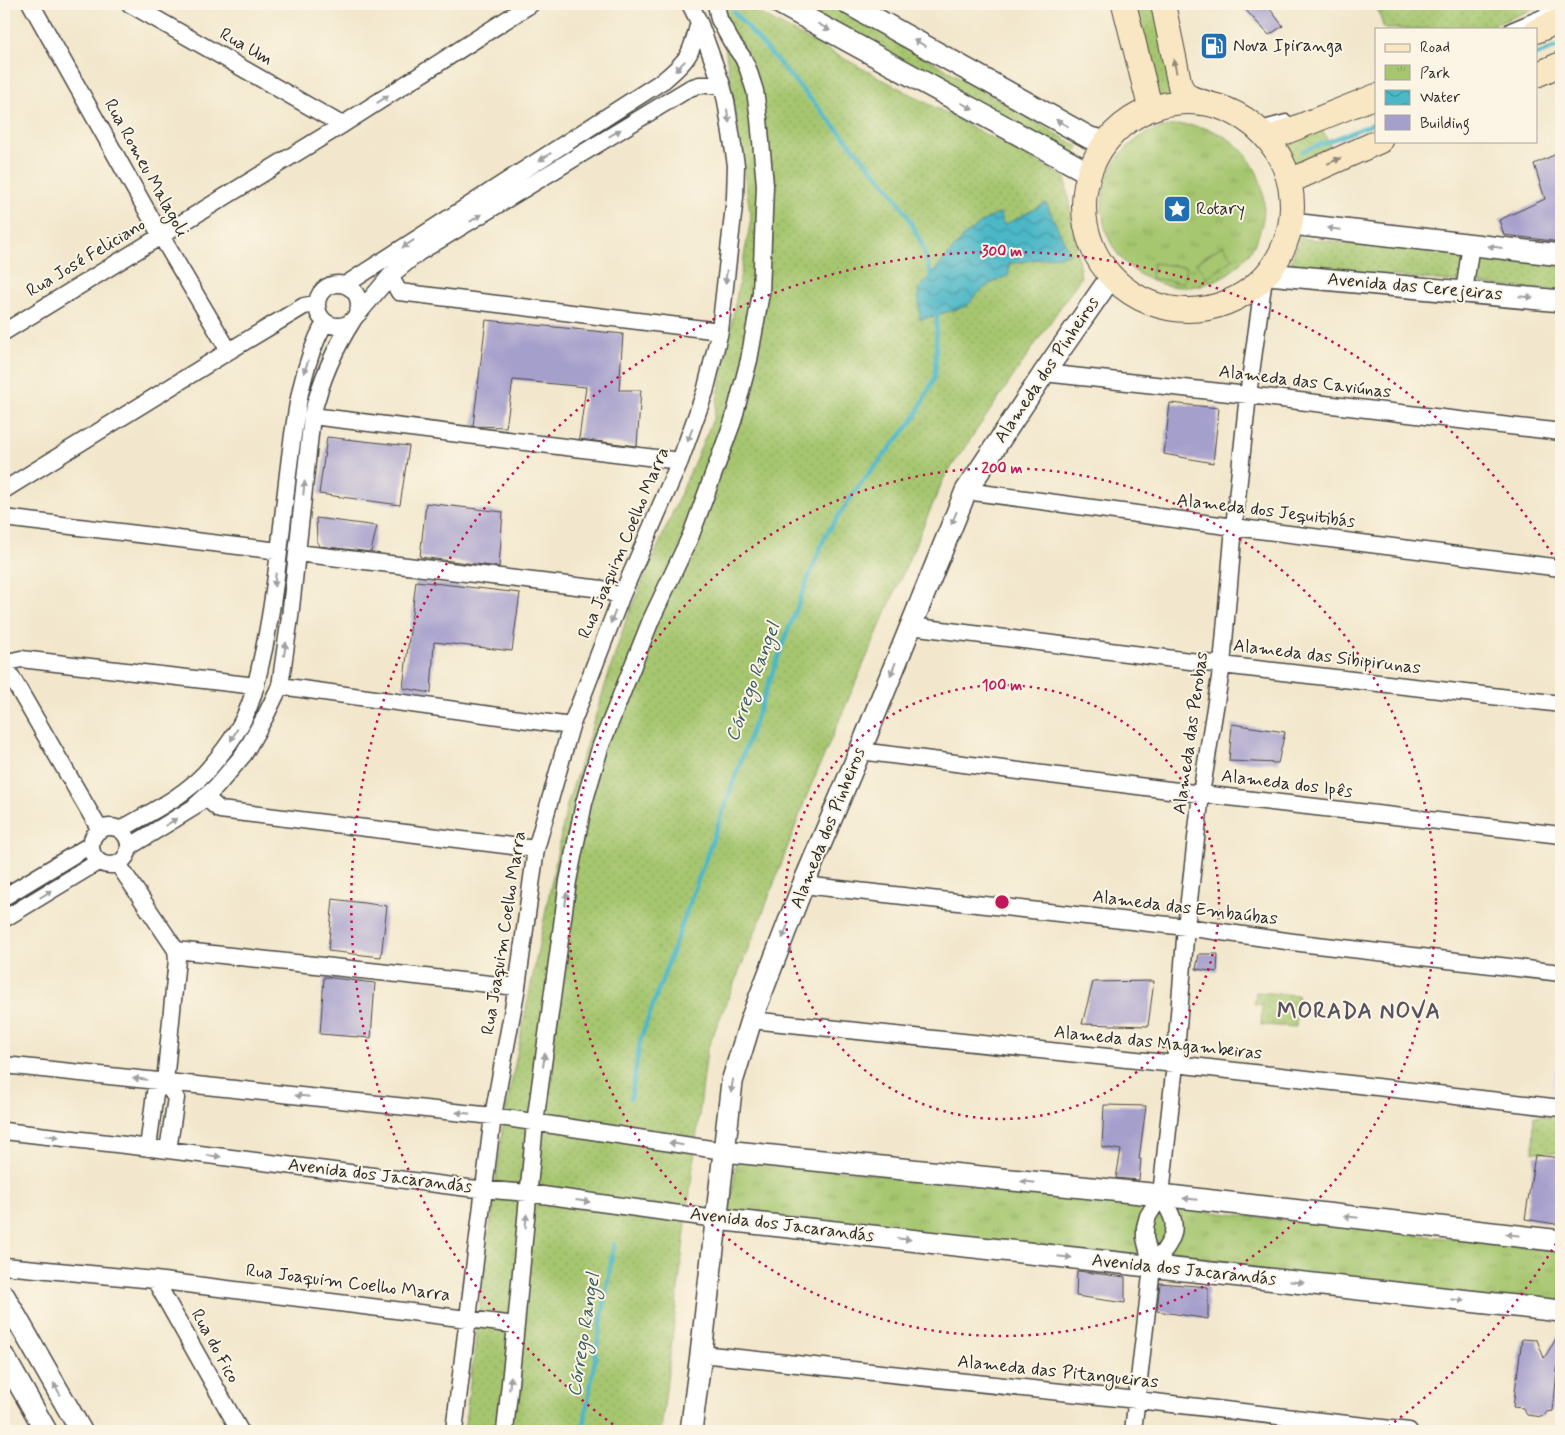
<svg xmlns="http://www.w3.org/2000/svg" width="1565" height="1435" font-family="Mynerve,sans-serif">
  <style>
    .built { fill: #e6d3f0 }
    .grass { fill: url(#grass-dots); stroke: #68784d }
    .park { fill: url(#park-tufts); stroke: #68784d }
    .pitch { fill: #a6c66f; stroke: #68784d }
    .water { fill: url(#water-waves); stroke: #3b7179 }
    .lines { fill: none; stroke-linecap: round; stroke-linejoin: round }
    .stream { stroke: #4bb7c7; stroke-width: 4.5 }
    .building { fill: #a59fcc }
    .pedestrian-casing { stroke: #494743; stroke-width: 15 }
    .minor-casing { stroke: #494743; stroke-width: 19 }
    .tertiary-casing { stroke: #494743; stroke-width: 24 }
    .secondary-casing { stroke: #494743; stroke-width: 26 }
    .pedestrian { stroke: #fff; stroke-width: 12 }
    .minor { stroke: #fff; stroke-width: 16 }
    .tertiary { stroke: #fff; stroke-width: 21 }
    .secondary { stroke: #f9e7c3; stroke-width: 24 }
    .oneway { fill: #a0a0a0 }
    .oneway2 { fill: #928977 }
    .ring { fill: none; stroke: #c2185b; stroke-width: 2.5; stroke-dasharray: 2.5 5 }
    .labels { text-anchor: middle; dominant-baseline: central; stroke-width: 4; stroke-linejoin: round; paint-order: stroke }
    .poi-label { font-size: 18px; fill: #2b2b2b; stroke: #fcf5e5; text-anchor: start }
    .street-label { font-size: 18px; fill: #2b2b2b; stroke: #fcf5e5 }
    .water-label { font-size: 19px; font-style: italic; fill: #365c62; stroke: #fcf5e5 }
    .district-label { font-size: 22px; font-weight: bold; letter-spacing: 1px; fill: #565463; stroke: #fcf5e5 }
    .centre { fill: #c2185b; stroke: #fcf5e5; stroke-width: 2.5 }
    .ring-label { font-size: 15px; text-anchor: middle; font-weight: bold; fill: #c2185b; stroke: #fcf5e5; stroke-width: 4; stroke-linejoin: round; paint-order: stroke }
  </style>
  <defs>
    <pattern id="grass-dots" width="8" height="8" patternUnits="userSpaceOnUse" patternTransform="scale(1.25)"><rect width="8" height="8" fill="#a6c66f"/><path d="M2 2h.1M6 6h.1" fill="none" stroke="#8faa60" stroke-width="1.8" stroke-linecap="round"/></pattern>
    <pattern id="park-tufts" width="24" height="20" patternUnits="userSpaceOnUse" patternTransform="scale(1.25)"><rect width="24" height="20" fill="#a6c66f"/><path d="M3 7l-1-3M5 7V3M7 7l1-3M15 17l-1-3M17 17v-4M19 17l1-3" fill="none" stroke="#8faa60"/></pattern>
    <pattern id="water-waves" width="16" height="10" patternUnits="userSpaceOnUse" patternTransform="scale(1.25)"><rect width="16" height="10" fill="#4bb7c7"/><path d="M0 5q4-4 8 0t8 0" fill="none" stroke="#3f95a2"/></pattern>
  </defs>
  <rect width="100%" height="100%" fill="#fcf5e5"/>
  <filter id="ink" filterUnits="userSpaceOnUse"><feTurbulence type="fractalNoise" baseFrequency=".02" numOctaves="2"/><feDisplacementMap in="SourceGraphic" scale="10" xChannelSelector="R" yChannelSelector="G"/><feConvolveMatrix kernelMatrix="1 2 1 2 8 2 1 2 1" color-interpolation-filters="sRGB"/></filter>
  <filter id="wash" filterUnits="userSpaceOnUse"><feTurbulence type="fractalNoise" baseFrequency=".0096" numOctaves="4" result="noise"/><feDisplacementMap in="SourceGraphic" scale="20" xChannelSelector="R" yChannelSelector="G"/><feGaussianBlur stdDeviation="1.12" result="paint"/><feColorMatrix in="noise" values="0 0 0 0 0 0 0 0 0 0 0 0 0 0 0 0 0 1.4 0 .05"/><feComposite in="paint" operator="in"/></filter>
  <g filter="url(#wash)">
    <rect width="100%" height="100%" fill="#f2e7cc"/>
    <!-- built -->
    <path class="built" d="M1561 1021V1099L1551 1097Z"/>
    <!-- grass -->
    <path class="grass" d="M724 4H742L1065 177 1081 277 944 478 807 795 761 918 707 1050 661 1431H464L503 1124 567 805 626 620 714 417 751 219 723 34Z
      M797 4H834L1079 147 1072 162Z
      M1131 4H1153L1180 99 1159 106Z
      M1376 4H1546L1484 29H1384Z
      M1321 127 1336 157 1297 174 1290 154 1280 139Z
      M1299 238 1561 264V292L1290 266Z
      M1256 992 1298 995 1296 1027 1261 1025 1262 1005 1254 1004Z
      M1534 1116 1561 1118V1153L1533 1152Z"/>
    <!-- park -->
    <path class="park" d="M1102 206a81 81 0 1 1 162 0a81 81 0 1 1-162 0Z
      M737 1159 1463 1240 1561 1250V1308L729 1213Z"/>
    <!-- pitch -->
    <path class="pitch" d="M1223 245 1233 259 1207 278 1196 263Z
      M1153 263 1186 267 1183 283 1151 278Z"/>
    <!-- water -->
    <path class="water" d="M1046 203 1070 254 1009 264V275L988 285 976 295 967 306 920 320 918 290 965 235 985 220 1000 213 1004 225Z"/>
    <g class="lines">
      <!-- stream -->
      <path class="stream" d="M734 12 890 189 906 213 922 245 932 279
        M1536 55 1561 45
        M1303 151 1376 123
        M631 1098 640 1041 785 638 825 536 858 487 914 419 935 377 937 311
        M583 1431 614 1244"/>
    </g>
    <g id="blocks">
      <!-- building -->
      <path class="building" d="M1240 4H1266L1283 26 1269 35Z
        M1561 152V242L1504 235 1499 220 1545 199 1534 164Z
        M486 320 623 334 619 390H641L637 446 579 439 586 387 513 380 506 427 473 426Z
        M1170 403 1219 408 1213 463 1164 454Z
        M327 437 409 446 400 505 319 494Z
        M426 503 503 512 499 567 420 557Z
        M316 518 377 526 371 552 319 546 317 542Z
        M416 581 520 593 512 651 434 642 431 693 403 688Z
        M1232 724 1285 732 1278 763 1229 761Z
        M333 899 387 906 381 957 328 951Z
        M1199 954H1218L1217 972 1196 969Z
        M324 977 375 983 371 1038 320 1034Z
        M1154 981 1148 1026 1082 1024 1093 982Z
        M1104 1105 1146 1106 1139 1159H1141L1139 1180 1116 1178 1121 1150 1102 1147Z
        M1535 1155 1561 1158V1225L1525 1219Z
        M1077 1271 1125 1277V1303L1076 1296Z
        M1160 1283 1208 1287V1319L1157 1311Z
        M1561 1331 1553 1411 1547 1412 1543 1417 1527 1415 1523 1408 1513 1407 1522 1339 1537 1340 1544 1358Z"/>
    </g>
  </g>
  <g filter="url(#ink)">
    <use href="#blocks" fill-opacity="0" stroke="#494743" stroke-width="1"/>
    <g class="lines">
      <!-- pedestrian casing -->
      <g class="pedestrian-casing">
        <path id="pedestrian" d="M1511 29 1561 8
          M1197 94 1230 105 1260 128 1286 121"/>
      </g>
      <!-- minor casing -->
      <g class="minor-casing">
        <path id="minor" d="M31 4 161 236 229 351
          M130 4 342 125
          M390 276 399 292 720 331
          M317 305a21 21 0 1 1 42 0a21 21 0 1 1-42 0Z
          M345 285 664 80C689 59 691 55 699 22
          M1464 292 1471 244
          M358 314 390 276 418 253 690 88 699 85H722
          M4 332 342 125 531 4
          M1044 373 1248 395 1561 432
          M312 416 680 461
          M4 490 229 351 304 306 316 304
          M966 491 1234 527 1561 568
          M4 518 279 551
          M297 553 602 589 621 597
          M910 626 1222 665 1561 704
          M4 663 21 659 256 686
          M4 664 100 830
          M280 686 571 726
          M860 751 1201 794 1561 835
          M205 797 220 810 536 849
          M91 846a19 19 0 1 1 38 0a19 19 0 1 1-38 0Z
          M120 830C148 813 182 798 205 773 221 755 238 734 247 711 256 691 259 670 264 649 277 586 282 521 290 457 296 410 302 365 325 322
          M129 847 193 808 216 787 244 754 265 717 280 686 290 617 312 416C321 380 333 351 353 320
          M118 864 176 950 177 959 165 1082 176 1098 168 1150
          M803 885 1186 927 1308 944 1561 973
          M4 897 90 845
          M4 919 98 862
          M176 950 517 987
          M751 1020 1175 1064 1561 1108
          M4 1065 493 1116 724 1151
          M4 1131 168 1150 468 1188 528 1193 716 1219
          M148 1148 155 1093 165 1082
          M4 1266 155 1280 516 1325
          M1152 1267C1163 1252 1179 1236 1172 1217 1169 1209 1164 1202 1161 1195
          M155 1280 240 1431
          M701 1354 1137 1400 1409 1431
          M454 1431 493 1116 517 987 536 849 571 726 621 597 680 461 705 392 720 331 735 197 736 165 726 101 722 85 699 22 690 4
          M505 1431 516 1325 535 1123 568 881 584 803 600 748 651 620 691 535 733 421 749 360 761 293 765 185 759 119 755 91 748 69 743 58 731 41 719 19 716 4
          M1133 1431 1152 1267 1145 1238V1227L1148 1216 1161 1195 1175 1064 1186 927 1201 794 1222 665 1234 527 1248 395 1264 278"/>
      </g>
      <!-- tertiary casing -->
      <g class="tertiary-casing">
        <path id="tertiary" d="M781 4 1089 173
          M849 4 1090 138 1107 142
          M1292 224 1561 255
          M1268 274 1561 301
          M724 1151 1161 1195 1561 1241
          M716 1219 1561 1311
          M4 1296 81 1431
          M4 1357 46 1431
          M691 1431 701 1354 732 1082 751 1020 803 885 860 751 966 491 1044 373 1111 277"/>
      </g>
      <!-- secondary casing -->
      <g class="secondary-casing">
        <path id="secondary" d="M1124 4 1150 107
          M1163 4 1180 86 1186 95 1201 103
          M1536 31 1561 20
          M1536 75 1561 64
          M1084 206a104 104 0 1 1 208 0a104 104 0 1 1-208 0Z
          M1268 139 1376 96
          M1290 181 1380 141"/>
      </g>
      <!-- pedestrian -->
      <use href="#pedestrian" class="pedestrian"/>
      <!-- minor -->
      <use href="#minor" class="minor"/>
      <!-- tertiary -->
      <use href="#tertiary" class="tertiary"/>
      <!-- secondary -->
      <use href="#secondary" class="secondary"/>
    </g>
    <!-- one-way arrows -->
    <defs><path id="oneway-solid" d="M-6-.8H1V-3.2L6.5 0L1 3.2V.8H-6Z" transform="scale(1.25)"/></defs>
    <g class="oneway">
      <use href="#oneway-solid" transform="translate(824 27) rotate(29)"/>
      <use href="#oneway-solid" transform="translate(920 43) rotate(-151)"/>
      <use href="#oneway-solid" transform="translate(680 66) rotate(135)"/>
      <use href="#oneway-solid" transform="translate(383 99) rotate(-33)"/>
      <use href="#oneway-solid" transform="translate(967 106) rotate(29)"/>
      <use href="#oneway-solid" transform="translate(728 116) rotate(81)"/>
      <use href="#oneway-solid" transform="translate(1062 123) rotate(-151)"/>
      <use href="#oneway-solid" transform="translate(615 133) rotate(-31)"/>
      <use href="#oneway-solid" transform="translate(545 157) rotate(147)"/>
      <use href="#oneway-solid" transform="translate(476 218) rotate(-31)"/>
      <use href="#oneway-solid" transform="translate(1334 229) rotate(-173)"/>
      <use href="#oneway-solid" transform="translate(408 244) rotate(147)"/>
      <use href="#oneway-solid" transform="translate(1495 247) rotate(-173)"/>
      <use href="#oneway-solid" transform="translate(726 277) rotate(96)"/>
      <use href="#oneway-solid" transform="translate(1526 297) rotate(5)"/>
      <use href="#oneway-solid" transform="translate(306 367) rotate(110)"/>
      <use href="#oneway-solid" transform="translate(690 435) rotate(109)"/>
      <use href="#oneway-solid" transform="translate(304 488) rotate(-84)"/>
      <use href="#oneway-solid" transform="translate(954 518) rotate(112)"/>
      <use href="#oneway-solid" transform="translate(275 580) rotate(97)"/>
      <use href="#oneway-solid" transform="translate(613 617) rotate(111)"/>
      <use href="#oneway-solid" transform="translate(285 649) rotate(-81)"/>
      <use href="#oneway-solid" transform="translate(893 669) rotate(112)"/>
      <use href="#oneway-solid" transform="translate(234 735) rotate(119)"/>
      <use href="#oneway-solid" transform="translate(171 822) rotate(-32)"/>
      <use href="#oneway-solid" transform="translate(46 894) rotate(-31)"/>
      <use href="#oneway-solid" transform="translate(566 899) rotate(-82)"/>
      <use href="#oneway-solid" transform="translate(785 932) rotate(111)"/>
      <use href="#oneway-solid" transform="translate(544 1060) rotate(-82)"/>
      <use href="#oneway-solid" transform="translate(140 1079) rotate(-174)"/>
      <use href="#oneway-solid" transform="translate(732 1086) rotate(99)"/>
      <use href="#oneway-solid" transform="translate(302 1096) rotate(-174)"/>
      <use href="#oneway-solid" transform="translate(463 1113) rotate(-174)"/>
      <use href="#oneway-solid" transform="translate(52 1136) rotate(7)"/>
      <use href="#oneway-solid" transform="translate(676 1144) rotate(-171)"/>
      <use href="#oneway-solid" transform="translate(214 1156) rotate(7)"/>
      <use href="#oneway-solid" transform="translate(1028 1182) rotate(-174)"/>
      <use href="#oneway-solid" transform="translate(1190 1199) rotate(-174)"/>
      <use href="#oneway-solid" transform="translate(583 1201) rotate(8)"/>
      <use href="#oneway-solid" transform="translate(1351 1217) rotate(-174)"/>
      <use href="#oneway-solid" transform="translate(526 1221) rotate(-85)"/>
      <use href="#oneway-solid" transform="translate(1513 1235) rotate(-174)"/>
      <use href="#oneway-solid" transform="translate(904 1239) rotate(6)"/>
      <use href="#oneway-solid" transform="translate(1065 1257) rotate(6)"/>
      <use href="#oneway-solid" transform="translate(1297 1282) rotate(6)"/>
      <use href="#oneway-solid" transform="translate(1458 1300) rotate(6)"/>
      <use href="#oneway-solid" transform="translate(510 1383) rotate(-84)"/>
      <use href="#oneway-solid" transform="translate(57 1389) rotate(-120)"/>
    </g>
    <g class="oneway2">
      <use href="#oneway-solid" transform="translate(1175 66) rotate(-102)"/>
      <use href="#oneway-solid" transform="translate(1334 161) rotate(-23)"/>
    </g>
  </g>
  <!-- distance rings -->
  <g class="ring">
    <circle cx="1002" cy="902" r="217"/>
    <circle cx="1002" cy="902" r="434"/>
    <path d="M1560 1237A651 651 0 0 1 1385 1429M619 1429A651 651 0 1 1 1560 567"/>
  </g>
  <!-- icons -->
  <defs>
    <g id="fuel-square" transform="scale(1.4375)"><rect x="-9" y="-9" width="18" height="18" rx="4" fill="#1f6fb2" stroke="#fcf5e5"/><path d="M-5.5-6h7V0h2V4h1.3V-2.5L3-4.5l.8-.8L6-3V5H2.5V1h-1V6h-7ZM-4.2-4.7v3.2H.2V-4.7Z" fill="#fff"/></g>
    <g id="sight-square" transform="scale(1.4375)"><rect x="-9" y="-9" width="18" height="18" rx="4" fill="#1f6fb2" stroke="#fcf5e5"/><path d="M0-6L1.8-2.2L6-1.7L2.9 1.2L3.7 5.4L0 3.3L-3.7 5.4L-2.9 1.2L-6-1.7L-1.8-2.2Z" fill="#fff"/></g>
  </defs>
  <g fill-rule="evenodd">
    <use href="#fuel-square" x="1214" y="46"/>
    <use href="#sight-square" x="1177" y="209"/>
  </g>
  <g class="labels">
    <!-- poi labels -->
    <g class="poi-label">
      <text x="1233" y="46">Nova Ipiranga</text>
      <text x="1196" y="209">Rotary</text>
    </g>
    <!-- street labels -->
    <g class="street-label">
      <text transform="translate(246 47) rotate(30)">Rua Um</text>
      <text transform="translate(146 168) rotate(61)">Rua Romeu Malagoli</text>
      <text transform="translate(86 258) rotate(-31)">Rua José Feliciano</text>
      <text transform="translate(1415 287) rotate(5)">Avenida das Cerejeiras</text>
      <text transform="translate(1047 370) rotate(-56)">Alameda dos Pinheiros</text>
      <text transform="translate(1305 382) rotate(7)">Alameda das Caviúnas</text>
      <text transform="translate(1266 511) rotate(7)">Alameda dos Jequitibás</text>
      <text transform="translate(624 543) rotate(-67)">Rua Joaquim Coelho Marra</text>
      <text transform="translate(1327 657) rotate(7)">Alameda das Sibipirunas</text>
      <text transform="translate(1191 733) rotate(-82)">Alameda das Perobas</text>
      <text transform="translate(1287 784) rotate(7)">Alameda dos Ipês</text>
      <text transform="translate(828 828) rotate(-68)">Alameda dos Pinheiros</text>
      <text transform="translate(1185 908) rotate(7)">Alameda das Embaúbas</text>
      <text transform="translate(504 933) rotate(-81)">Rua Joaquim Coelho Marra</text>
      <text transform="translate(1158 1043) rotate(6)">Alameda das Magambeiras</text>
      <text transform="translate(380 1176) rotate(7)">Avenida dos Jacarandás</text>
      <text transform="translate(782 1225) rotate(7)">Avenida dos Jacarandás</text>
      <text transform="translate(1184 1270) rotate(6)">Avenida dos Jacarandás</text>
      <text transform="translate(348 1283) rotate(7)">Rua Joaquim Coelho Marra</text>
      <text transform="translate(215 1346) rotate(61)">Rua do Fico</text>
      <text transform="translate(1058 1372) rotate(6)">Alameda das Pitangueiras</text>
    </g>
    <!-- water labels -->
    <g class="water-label">
      <text transform="translate(753 682) rotate(-70)">Córrego Rangel</text>
      <text transform="translate(584 1335) rotate(-81)">Córrego Rangel</text>
    </g>
    <!-- district labels -->
    <g class="district-label">
      <text x="1359" y="1012">MORADA NOVA</text>
    </g>
  </g>
  <circle cx="1002" cy="902" r="8" class="centre"/>
  <g class="ring-label">
    <text x="1002" y="256">300 m</text>
    <text x="1002" y="473">200 m</text>
    <text x="1002" y="690">100 m</text>
  </g>
  <!-- margin -->
  <rect width="1565" height="1435" fill="none" stroke="#fcf5e5" stroke-width="20"/>
  <!-- legend -->
  <rect x="1375" y="28" width="162" height="115" fill="#fcf5e5" stroke="#a8a49b"/>
  <rect x="1385" y="44" width="25" height="8" fill="#f9e7c3" stroke="#a8a49b"/>
  <text x="1420" y="52" font-size="15" fill="#2b2b2b">Road</text>
  <rect x="1385" y="65" width="25" height="15" fill="url(#park-tufts)" stroke="#a8a49b"/>
  <text x="1420" y="78" font-size="15" fill="#2b2b2b">Park</text>
  <rect x="1385" y="90" width="25" height="15" fill="url(#water-waves)" stroke="#a8a49b"/>
  <text x="1420" y="102" font-size="15" fill="#2b2b2b">Water</text>
  <rect x="1385" y="115" width="25" height="15" fill="#a59fcc" stroke="#a8a49b"/>
  <text x="1420" y="128" font-size="15" fill="#2b2b2b">Building</text>
</svg>
